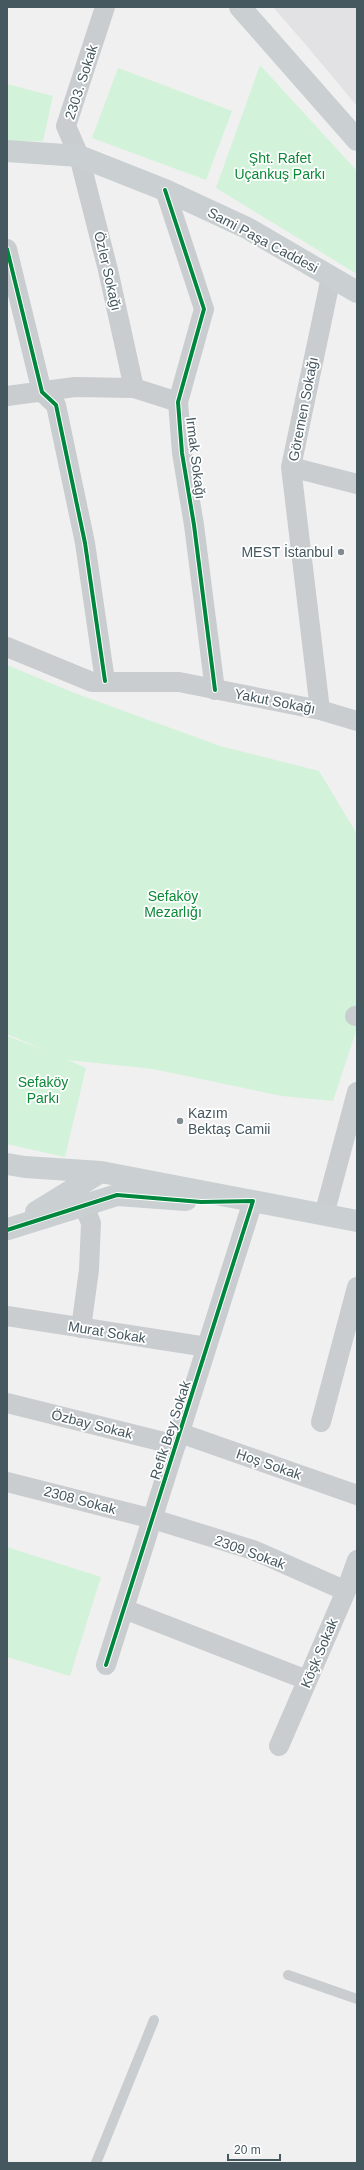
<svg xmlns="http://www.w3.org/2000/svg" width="364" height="2170" font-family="Arial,sans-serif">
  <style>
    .education { fill: #e2e1e3 }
    .green { fill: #d2f2d9 }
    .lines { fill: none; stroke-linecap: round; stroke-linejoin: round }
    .lane { stroke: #c9cdcf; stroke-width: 10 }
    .street { stroke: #c9cdcf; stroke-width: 20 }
    .secondary { stroke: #cacfd1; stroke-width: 22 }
    .cycleway-casing { stroke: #fff; stroke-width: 6 }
    .cycleway { stroke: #00873e; stroke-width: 4 }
    .poi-dot { fill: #818d92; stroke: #fff; stroke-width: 1.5 }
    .labels { text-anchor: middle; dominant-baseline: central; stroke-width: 3.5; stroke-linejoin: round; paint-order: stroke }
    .street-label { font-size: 14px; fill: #45575f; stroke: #fff }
    .park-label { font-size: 14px; fill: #0c8937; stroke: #fff }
    .poi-label { font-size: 14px; fill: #45575f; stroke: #fff; text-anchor: end }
  </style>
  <rect width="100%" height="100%" fill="#f1f0f0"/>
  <!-- education -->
  <path class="education" d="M273 7H357V106L306 45Z"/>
  <!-- green -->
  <path class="green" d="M260 65 357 171V274L216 188Z
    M118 68 232 111 206 180 92 138Z
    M7 84 53 96 43 141H7Z
    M7 665 72 692 220 746 319 771 357 834V1028L333 1101 282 1096 153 1069 68 1060 86 1068 65 1157 7 1144V1036L46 1051 7 1034Z
    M7 1547 101 1577 70 1676 7 1657Z"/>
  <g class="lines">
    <!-- lane -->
    <path class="lane" d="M288 1975 357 1999
      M96 2163 154 2020"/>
    <!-- street -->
    <path class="street" d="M105 7 66 126 79 156 108 270 134 388
      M165 190 204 309 178 402 182 453 194 525 215 690
      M7 249 42 392 56 405 85 543 105 681
      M7 396 75 387 134 388 178 402
      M291 467 357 484
      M7 647 92 682H179L320 710 357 721
      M320 710 291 467 331 277
      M355 1016H357
      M324 1215 357 1092
      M7 1316 207 1347
      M81 1328 89 1270 91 1223 84 1206
      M7 1403 176 1445
      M321 1422 357 1287
      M180 1433 357 1495
      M7 1482 153 1519 253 1550 346 1591
      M124 1609 307 1680
      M106 1665 253 1201
      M279 1746 346 1591 357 1560"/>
    <!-- secondary -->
    <path class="secondary" d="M240 7 357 140
      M7 151 79 156 165 190 247 228 357 292
      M7 1164 25 1167 101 1172 357 1221
      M36 1212 101 1172
      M8 1229 117 1195 186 1200"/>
    <!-- cycleway casing -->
    <g class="cycleway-casing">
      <path id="cycleway" d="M165 190 204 309 178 402 182 453 194 525 215 690
        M7 249 42 392 56 405 85 543 105 681
        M7 1230 117 1195 201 1202 253 1201 106 1665"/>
    </g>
    <!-- cycleway -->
    <use href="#cycleway" class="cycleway"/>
  </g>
  <!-- markers -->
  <g class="poi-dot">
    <circle cx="341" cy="552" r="4"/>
    <circle cx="180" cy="1121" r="4"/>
  </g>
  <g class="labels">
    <!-- street labels -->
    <g class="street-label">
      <text transform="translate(81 82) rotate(-72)">2303. Sokak</text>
      <text transform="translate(263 240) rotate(28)">Sami Paşa Caddesi</text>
      <text transform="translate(108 271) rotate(77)">Özler Sokağı</text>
      <text transform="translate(303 409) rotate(-79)">Göremen Sokağı</text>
      <text transform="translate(196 458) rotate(83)">Irmak Sokağı</text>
      <text transform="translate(275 701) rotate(11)">Yakut Sokağı</text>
      <text transform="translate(107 1332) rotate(9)">Murat Sokak</text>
      <text transform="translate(92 1424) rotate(14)">Özbay Sokak</text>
      <text transform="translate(170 1430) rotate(-72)">Refik Bey Sokak</text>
      <text transform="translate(269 1464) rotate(19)">Hoş Sokak</text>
      <text transform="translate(80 1500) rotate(15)">2308 Sokak</text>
      <text transform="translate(250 1552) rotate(20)">2309 Sokak</text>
      <text transform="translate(319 1653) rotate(-67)">Köşk Sokak</text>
    </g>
    <!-- park labels -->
    <g class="park-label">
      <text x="280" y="158">Şht. Rafet<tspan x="280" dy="16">Uçankuş Parkı</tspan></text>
      <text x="173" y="896">Sefaköy<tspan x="173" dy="16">Mezarlığı</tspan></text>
      <text x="43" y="1082">Sefaköy<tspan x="43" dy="16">Parkı</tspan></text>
    </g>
    <!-- poi labels -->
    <g class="poi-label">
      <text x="333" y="552">MEST İstanbul</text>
      <text x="188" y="1113" text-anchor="start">Kazım<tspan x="188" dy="16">Bektaş Camii</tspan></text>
    </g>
  </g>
  <!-- border -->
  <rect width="364" height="2170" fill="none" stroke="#45575f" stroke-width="16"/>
  <!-- scale -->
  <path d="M228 2154v6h52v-6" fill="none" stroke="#45575f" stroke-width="2"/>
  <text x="234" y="2154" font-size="12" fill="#45575f" stroke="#ffffff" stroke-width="3" paint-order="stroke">20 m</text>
</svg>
